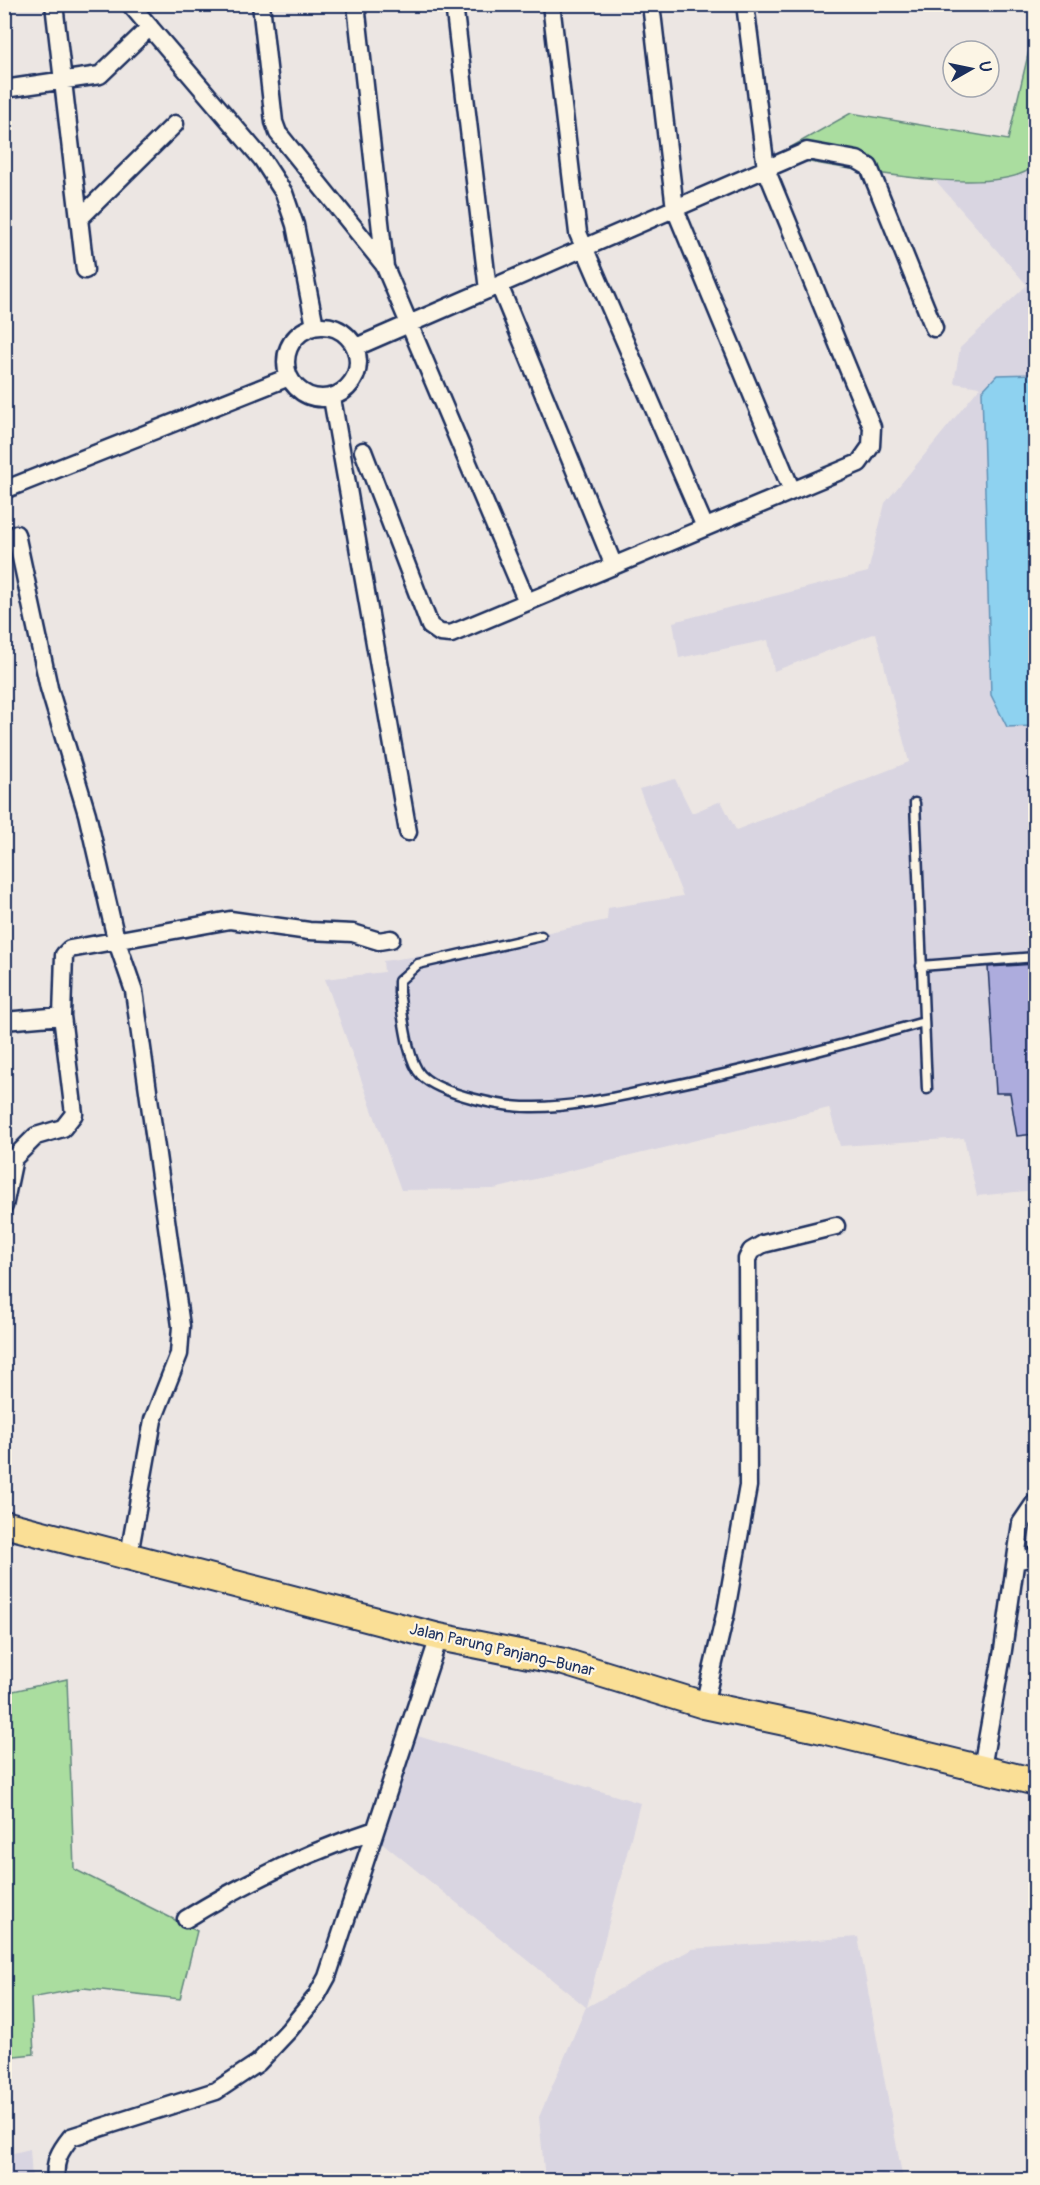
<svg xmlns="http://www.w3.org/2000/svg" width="1040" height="2185" font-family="Pangolin,sans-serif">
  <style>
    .built { fill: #d9d5e1 }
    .green { fill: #aadd9f; stroke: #62867e; stroke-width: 1.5 }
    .water { fill: #8ed2f0; stroke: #6091b6; stroke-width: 1.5 }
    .building { fill: #adacdd; stroke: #1b2f5e; stroke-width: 1.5 }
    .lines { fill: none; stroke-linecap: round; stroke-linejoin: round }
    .lane-casing { stroke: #1b2f5e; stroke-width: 13 }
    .street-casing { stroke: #1b2f5e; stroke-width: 21 }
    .primary-casing { stroke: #1b2f5e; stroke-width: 30 }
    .lane { stroke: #fcf5e5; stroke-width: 8 }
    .street { stroke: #fcf5e5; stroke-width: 16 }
    .primary { stroke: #fadf96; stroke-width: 26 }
    .labels { text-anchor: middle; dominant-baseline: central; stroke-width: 4.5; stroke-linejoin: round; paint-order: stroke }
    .street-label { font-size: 16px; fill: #1b2f5e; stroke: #fcf5e5 }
  </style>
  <rect width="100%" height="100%" fill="#ece6e3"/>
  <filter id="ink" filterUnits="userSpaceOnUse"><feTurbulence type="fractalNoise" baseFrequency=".0167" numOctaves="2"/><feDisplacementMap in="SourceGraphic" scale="12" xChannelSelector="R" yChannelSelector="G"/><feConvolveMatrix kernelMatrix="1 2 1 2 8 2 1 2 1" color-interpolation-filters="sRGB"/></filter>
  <g filter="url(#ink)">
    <!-- built -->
    <path class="built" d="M1035 164V1190L977 1196 964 1138 840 1146 829 1108 494 1189 401 1190 325 979 384 972 383 961 462 950 607 920 608 908 683 896 639 789 675 779 692 813 721 801 736 830 909 762 876 633 774 671 768 640 679 658 673 622 868 572 885 503 980 387 954 383 960 348 1027 285 936 181 1004 178 1028 172Z
      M411 1734 640 1803 587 2007 692 1949 858 1937 903 2180H545L539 2117 586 2007 375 1837Z
      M30 2149 32 2180H5V2155Z"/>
    <!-- green -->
    <path class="green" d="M1035 25 1036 164C1002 203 825 164 775 156L851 113 1008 140Z
      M67 1679 74 1869 197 1931 180 1999 84 1988 31 1998 34 2054 5 2057 4 1693Z"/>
    <!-- water -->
    <path class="water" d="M1035 374V726L1007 727 991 695 982 391 997 375Z"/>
    <!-- building -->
    <path class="building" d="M1035 964V1134L1017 1136 1010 1093H996L988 967Z"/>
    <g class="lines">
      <!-- lane casing -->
      <g class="lane-casing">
        <path id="lane" d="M915 803 927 1089
          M541 936 418 964 399 981V993C403 1013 407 1061 421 1075 441 1095 506 1108 534 1107 574 1107 615 1097 655 1089 746 1071 835 1047 924 1022
          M921 966 1036 957"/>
      </g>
      <!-- street casing -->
      <g class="street-casing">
        <path id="street" d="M54 4 85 270
          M130 4 262 159 284 193 295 225 315 326
          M261 4 274 122 278 133 385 266
          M356 4 385 267 527 602
          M454 4 488 290
          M551 4 578 233 705 527
          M651 4 675 209 792 491
          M4 89 100 75 150 27
          M79 219 175 124
          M499 285 614 566
          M286 362a36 36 0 1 1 72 0a36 36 0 1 1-72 0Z
          M356 347 807 151 857 160 869 167 934 328
          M332 398 408 832
          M363 451 430 626 440 633 451 634 859 463 871 446 872 427 766 169 745 4
          M4 490 289 377
          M16 534 49 688 87 814 116 939 134 991 181 1326 179 1354 153 1420 129 1555
          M4 1021 62 1016
          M4 1206 14 1158 36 1136 63 1128 74 1114 62 1016 64 955 70 949 230 920 309 931 353 933 379 941 391 939
          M1016 1561 1036 1556
          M704 1705 726 1611 748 1486 747 1259 751 1251 763 1244 836 1226
          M982 1768 1003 1650 1021 1523 1036 1501
          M186 1919C246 1882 307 1852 375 1830
          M56 2180C54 2161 59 2152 71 2137L216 2091 258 2063 289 2030 316 1997 327 1977 439 1637"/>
      </g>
      <!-- primary casing -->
      <g class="primary-casing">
        <path id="primary" d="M4 1524 439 1637 564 1662 704 1705 818 1729 1036 1782"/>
      </g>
      <!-- lane -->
      <use href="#lane" class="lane"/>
      <!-- street -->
      <use href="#street" class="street"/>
      <!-- primary -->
      <use href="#primary" class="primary"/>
    </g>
  </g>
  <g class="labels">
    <!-- street labels -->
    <g class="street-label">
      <text transform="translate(502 1650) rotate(13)">Jalan Parung Panjang–Bunar</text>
    </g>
  </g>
  <!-- margin -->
  <rect width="1040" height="2185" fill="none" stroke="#fcf5e5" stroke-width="24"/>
  <rect x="12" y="12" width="1016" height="2161" fill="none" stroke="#1b2f5e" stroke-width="2" filter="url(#ink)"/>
  <!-- north arrow -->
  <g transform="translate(971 69) rotate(81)"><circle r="28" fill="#fcf5e5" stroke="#a2a6af" stroke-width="1.5"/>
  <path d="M0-4.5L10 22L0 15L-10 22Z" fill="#1b2f5e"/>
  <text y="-9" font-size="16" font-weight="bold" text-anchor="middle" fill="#1b2f5e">U</text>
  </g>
</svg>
